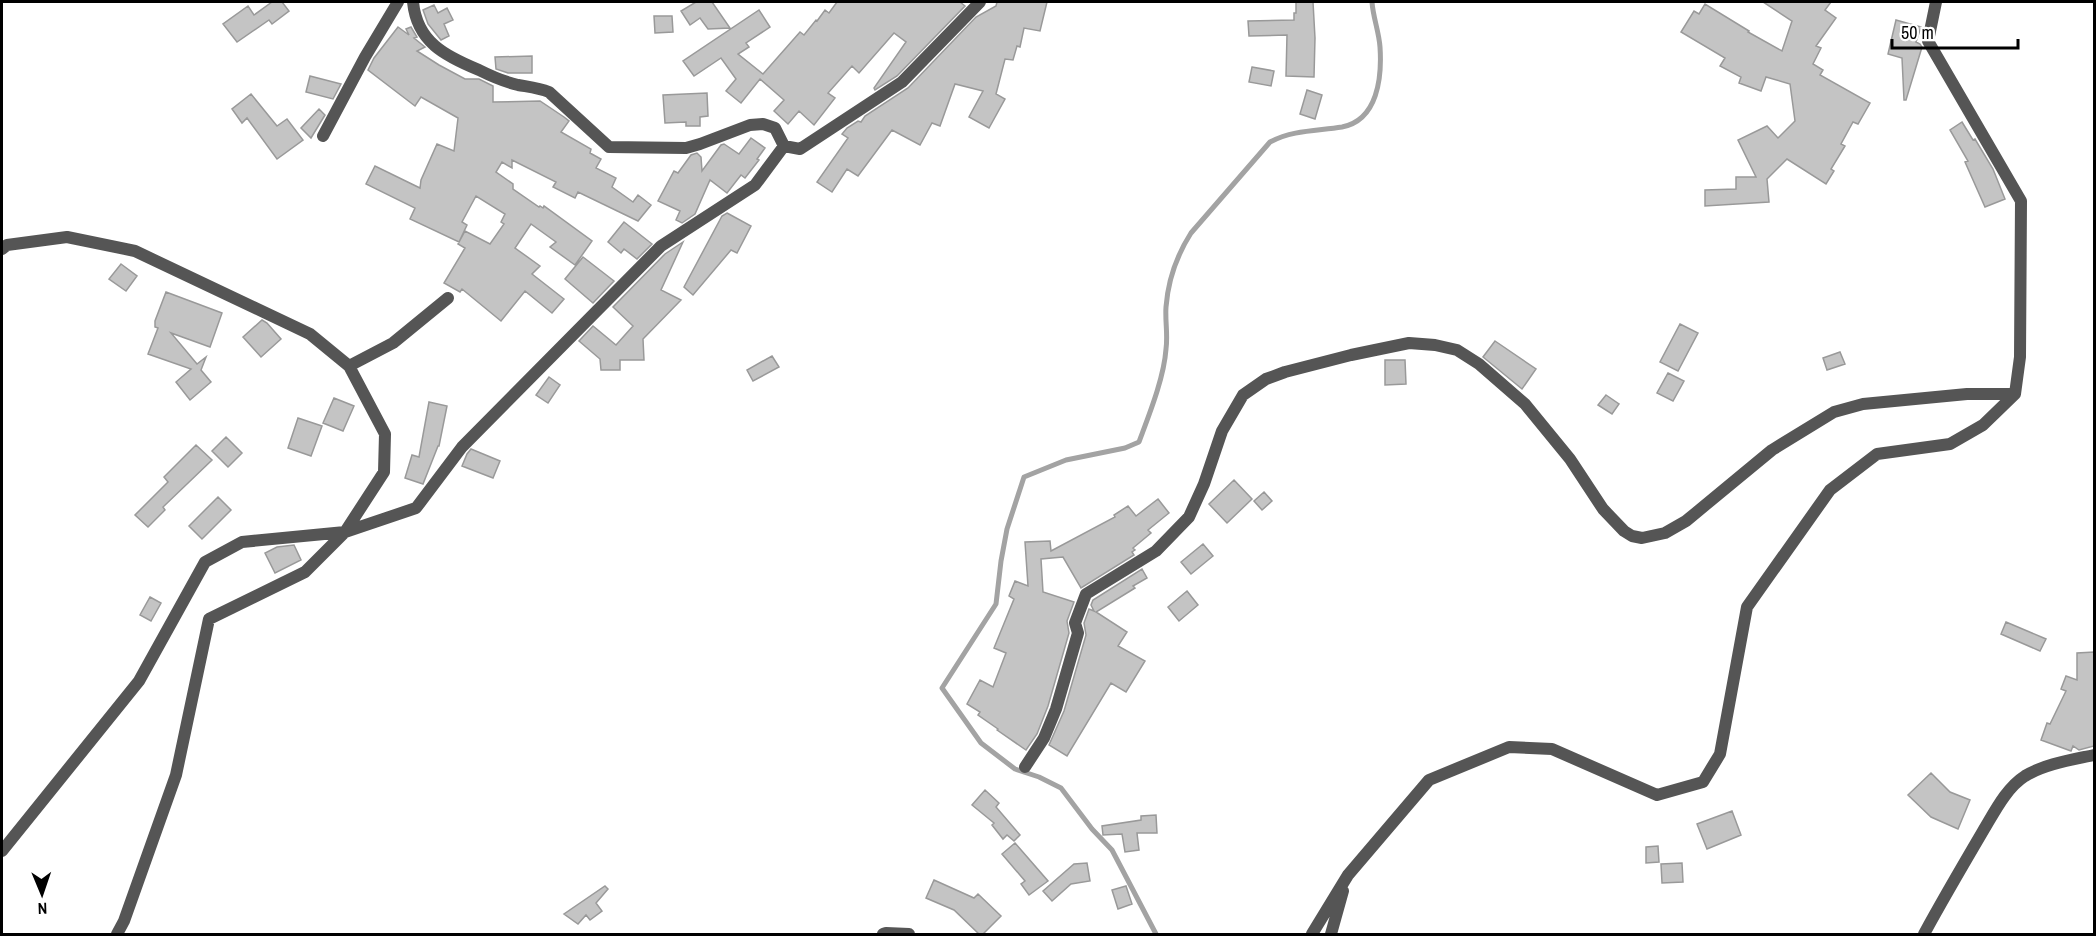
<svg xmlns="http://www.w3.org/2000/svg" width="2096" height="936" font-family="'Archivo Narrow',sans-serif">
  <style>
    .lines { fill: none; stroke-linecap: round; stroke-linejoin: round }
    .stream { stroke: #a3a3a3; stroke-width: 5 }
    .building { fill: #c4c4c4; stroke: #999; stroke-width: 1.5 }
    .street { stroke: #555; stroke-width: 12 }
  </style>
  <rect width="100%" height="100%" fill="#fff"/>
  <g class="lines">
    <!-- stream -->
    <path class="stream" d="M1156 934 1112 850 1092 829 1061 788 1039 777 1015 769 981 743 942 688 996 604 1001 561 1007 529 1024 477 1066 460 1125 448 1139 442C1149 415 1164 378 1166 349 1168 335 1165 321 1166 307 1168 281 1177 255 1191 233L1270 142C1293 130 1316 131 1342 127 1378 120 1382 77 1380 47 1379 32 1373 17 1372 2"/>
  </g>
  <!-- building -->
  <path class="building" d="M272 2H282L289 11 272 24 269 20 237 42 223 24 248 6 254 15Z
    M696 2H712L730 28 708 29 700 18 690 25 681 11Z
    M837 2H960L965 6 897 76 875 90 874 88 906 42 894 33 859 73 852 66 828 93 835 98 814 125 799 111 788 124 774 111 784 100 760 79 741 103 726 91 736 79 721 58 694 76 683 61 759 10 770 27 746 43 749 47 738 54 763 74 800 32 804 35 816 20 817 21 825 10 829 13Z
    M997 2H1047L1040 31 1024 28 1020 47 1017 46 1013 60 1005 59 996 94 1005 99 989 128 969 117 983 91 955 84 940 126 932 123 920 145 892 130 858 176 847 169 832 192 817 182 848 138 842 134 847 128 858 121 861 122 865 116 908 88 976 17 996 6Z
    M1296 2H1313L1315 38 1314 77 1286 76 1287 35 1249 36 1248 21 1294 20V13H1296Z
    M1763 2H1831L1825 10 1836 18 1816 46 1821 48 1813 64 1823 70 1820 75 1870 103 1858 124 1853 122 1841 144 1845 146 1831 169 1834 171 1826 184 1787 159 1767 179 1769 202 1705 206V190L1736 189V177H1756L1738 140 1767 126 1778 138 1795 121 1790 84 1766 77 1761 91 1739 83 1741 77 1720 66 1725 58 1681 32 1694 11 1699 14 1705 4 1749 31 1748 32 1782 51 1792 21Z
    M434 5 438 13 447 8 453 20 444 24 449 36 441 40 428 24 423 10Z
    M654 16H672L673 32 655 33Z
    M1896 20 1921 27 1916 42 1920 44 1922 47 1906 100H1904L1902 58 1888 54Z
    M398 27 409 35 406 29 411 27 417 37 414 38 425 47 417 51 439 65 465 79H479L493 86V102L540 101 564 117 569 121 561 132 591 149 590 153 601 159 596 168 616 178 612 187 633 202 638 195 651 205 638 221 578 192 575 198 553 187 556 182 512 160V168L502 162 496 172 513 184V189L539 207 540 206 543 208 544 206 592 241 575 265 550 247 556 242 531 224 515 248 540 266 532 274 564 299 552 313 525 291 501 321 462 289 460 292 444 283 465 248 458 244 465 231 490 244 504 224 501 222 505 214 476 196 462 222 467 225 459 242 410 219 415 208 366 184 375 166 420 188 421 180 437 144 454 151 458 118 421 97 415 106 368 70 374 58Z
    M532 56V73H508L496 69 495 57Z
    M1252 67 1274 71 1271 86 1249 82Z
    M310 76 341 84 333 99 306 92Z
    M1307 90 1322 95 1315 119 1300 114Z
    M707 93 708 116 700 117V126H686V122L665 123 663 95Z
    M251 94 277 126 287 119 303 140 277 159 247 118 242 123 232 109Z
    M319 109 325 115 311 138 301 128Z
    M1962 122 1973 140 1975 139 1993 169 2005 199 1985 207 1965 162 1968 161 1950 130Z
    M751 138 765 148 757 159 759 160 745 178 741 175 727 193 710 180 695 214 682 223 676 220 680 211 658 201 674 171 678 173 691 155 697 153 701 157 702 171 721 145 724 144 739 154Z
    M727 213 751 226 737 253 731 250 693 295 684 287 722 216Z
    M624 222 652 244 637 259 624 249 621 253 608 242Z
    M683 242 661 290 681 300 643 339 644 360H620V370H601L600 359 579 341 593 326 616 345 633 326 613 307 665 254Z
    M583 257 614 281 593 303 565 279Z
    M121 264 137 276 126 291 109 279Z
    M166 292 222 313 210 347 171 333 197 364 206 357 201 370 211 382 190 400 176 382 191 369 148 354 158 328 155 327V321Z
    M262 320 267 323 281 339 261 357 243 337Z
    M1680 324 1698 333 1678 371 1660 362Z
    M1495 341 1536 369 1522 389 1483 357Z
    M1840 352 1845 364 1827 370 1823 358Z
    M772 356 779 367 753 381 747 370Z
    M1385 360H1405L1406 384 1385 385Z
    M1668 373 1684 381 1673 401 1657 393Z
    M549 377 560 385 548 403 536 395Z
    M1606 395 1619 404 1612 414 1598 405Z
    M334 398 354 406 343 431 323 423Z
    M429 402 447 406 439 446H438L423 484 405 478 412 455 419 457Z
    M298 418 322 426 311 456 288 448Z
    M226 437 242 453 228 467 212 451Z
    M196 445 212 460 163 507 165 510 148 527 135 515 168 482 164 477Z
    M471 449 500 461 493 478 462 466 467 454Z
    M1234 480 1252 499 1227 523 1209 504Z
    M1264 492 1272 501 1262 510 1254 501Z
    M218 497 231 510 202 539 189 526Z
    M1158 499 1169 513 1148 530 1151 533 1133 548 1135 550 1132 552 1134 555 1081 588 1063 557 1041 559 1043 592 1074 602 1067 621 1069 633 1048 706 1037 734 1026 750 997 730 998 729 978 715 980 712 967 704 980 680 993 687 1006 653 994 648 1014 599 1009 596 1015 581 1028 586 1025 542 1050 541 1051 551 1115 517 1114 515 1128 506 1136 516Z
    M1203 544 1213 556 1191 574 1181 562Z
    M294 545 301 560 275 573 265 553 277 547Z
    M1142 569 1147 578 1133 586 1135 588 1096 612 1127 632 1118 646 1145 661 1126 692 1111 683 1067 756 1049 745 1064 711 1086 635 1084 623 1089 609 1094 611 1091 605 1093 600Z
    M1187 591 1198 605 1179 621 1168 607Z
    M150 597 161 603 151 621 140 615Z
    M2006 622 2046 639 2040 651 2001 634Z
    M2094 652V746L2079 750 2073 746 2071 751 2041 740 2047 723 2050 724 2066 691 2061 689 2066 676 2077 680V653Z
    M1931 773 1950 792 1970 800 1958 829 1931 817 1908 795Z
    M985 790 999 803 996 807 1020 835 1014 841 1007 835 1003 839 992 825 994 823 972 805Z
    M1732 811 1741 835 1707 849 1697 824Z
    M1156 815 1157 833H1137L1139 850 1125 852 1122 834 1103 835 1102 826 1141 820V816Z
    M1015 843 1048 881 1029 895 1021 884 1025 881 1002 854Z
    M1658 846 1659 862 1646 863V847Z
    M1087 863 1090 881 1071 884 1052 901 1043 891 1074 864Z
    M1682 863 1683 882 1662 883 1661 864Z
    M934 880 974 898 978 894 1001 916 983 934H979L954 910 926 898Z
    M605 886 608 889 596 903 602 911 590 920 586 915 578 924 564 914Z
    M1126 886 1132 904 1118 909 1112 890Z"/>
  <g class="lines">
    <!-- street -->
    <path class="street" d="M413 2C417 42 445 56 479 70 491 76 505 82 518 85 529 87 539 88 549 92L609 147 686 148 700 144 750 125 763 124 775 128 784 146
      M323 136 365 57 398 2
      M2 249 7 245 67 237 135 251 310 334 349 366 385 434 384 472 345 532 305 572 209 619 176 775 124 921 117 934
      M349 366 393 343 448 298
      M1025 767 1044 738 1056 709 1078 633 1075 623 1086 594 1156 551 1189 517 1204 484 1222 431 1243 395 1266 379 1285 372 1351 355 1409 343 1435 345 1457 350 1479 364 1525 404 1570 459 1603 509 1624 531 1632 536 1642 538 1665 533 1686 521 1772 450 1834 412 1863 404 1967 394H2015
      M2 851 139 681 205 562 242 542 345 532 416 508 462 447 661 246 755 185 784 146 800 149 902 82 980 2
      M883 934 886 933 909 934
      M1312 934 1348 875 1429 780 1509 747 1552 749 1657 795 1703 782 1720 754 1747 607 1830 490 1877 454 1950 444 1983 425 2015 394 2020 357 2021 201 1928 41 1936 2
      M1331 934 1343 891
      M1924 934C1943 899 1963 865 1983 831 1994 813 2006 788 2025 776 2045 764 2071 760 2094 755"/>
  </g>
  <!-- border -->
  <rect width="2096" height="936" fill="none" stroke="#000000" stroke-width="6"/>
  <!-- north arrow -->
  <g transform="translate(42 894) rotate(178)" stroke="#ffffff" stroke-width="4.5" paint-order="stroke">
  <path d="M0-4.5L10 22L0 15L-10 22Z" fill="#000000"/>
  <text y="-9" font-size="16" font-weight="bold" text-anchor="middle" fill="#000000">N</text>
  </g>
  <!-- scale -->
  <path d="M1892 39v9h126v-9" fill="none" stroke="#000000" stroke-width="3"/>
  <text x="1901" y="39" font-size="18" fill="#000000" stroke="#ffffff" stroke-width="4.5" paint-order="stroke">50 m</text>
</svg>
